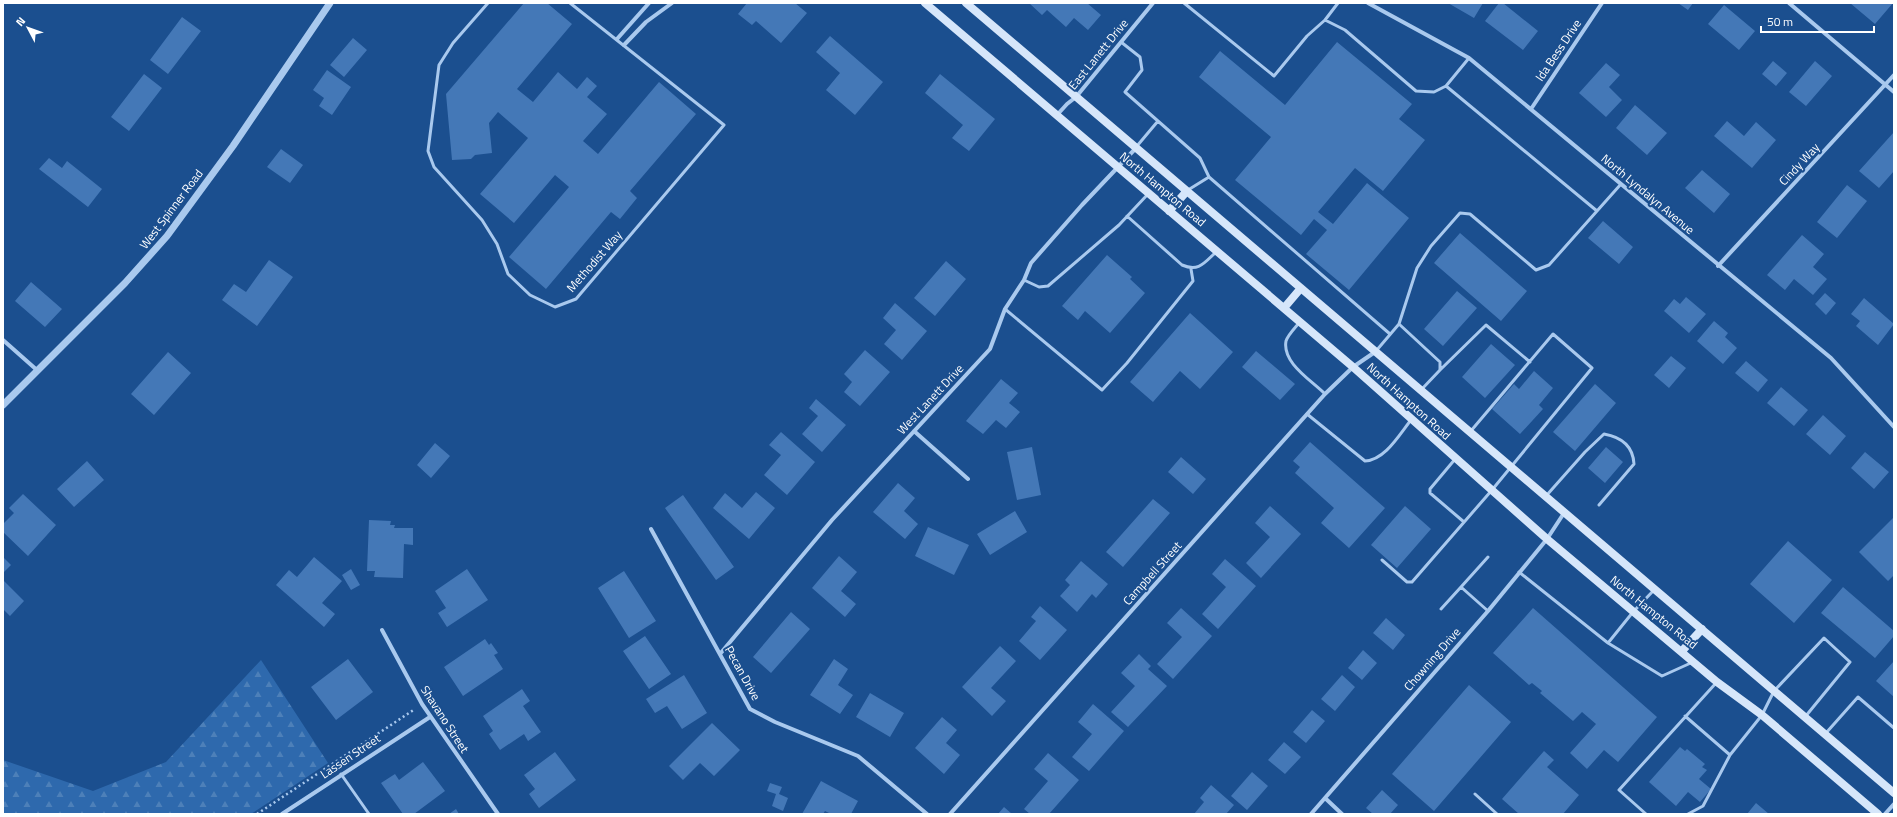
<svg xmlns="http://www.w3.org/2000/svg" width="1897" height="817" font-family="'Titillium Web',sans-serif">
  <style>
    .forest { fill: url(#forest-firs) }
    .building { fill: #4478b7 }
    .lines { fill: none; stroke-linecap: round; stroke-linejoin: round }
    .path { stroke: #a9c9ee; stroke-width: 2.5; stroke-dasharray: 2 3; stroke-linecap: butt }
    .service { stroke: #a9c9ee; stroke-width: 3 }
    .minor { stroke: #a9c9ee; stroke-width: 4 }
    .tertiary { stroke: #a9c9ee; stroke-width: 7 }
    .secondary { stroke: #d6e6fa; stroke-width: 8 }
    .labels { text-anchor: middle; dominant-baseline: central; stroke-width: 4; stroke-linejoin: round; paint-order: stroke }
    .street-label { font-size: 12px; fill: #fff; stroke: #1b4f8f }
  </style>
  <defs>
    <pattern id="forest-firs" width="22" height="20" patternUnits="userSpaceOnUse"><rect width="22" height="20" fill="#2e69ad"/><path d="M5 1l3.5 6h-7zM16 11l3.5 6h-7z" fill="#4d80b9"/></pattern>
  </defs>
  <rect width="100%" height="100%" fill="#1b4f8f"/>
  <!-- forest -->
  <path class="forest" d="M261 660 328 763 251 814H3V760L93 791 166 762Z"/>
  <!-- building -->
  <path class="building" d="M524 3H547L572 24 517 89 533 102 558 72 577 89 587 77 597 86 587 97 607 114 583 141 598 154 659 82 696 114 630 191 637 198 620 219 611 212 546 289 509 257 569 187 555 175 514 223 480 194 528 138 498 112 489 123 492 153 475 155 471 159 452 160 446 94Z
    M747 3H795L807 13 781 43 756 21 752 25 738 14Z
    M1029 3H1087L1101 15 1088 30 1074 18 1066 27 1047 10 1042 15Z
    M1448 3H1483L1474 18Z
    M1499 3H1503L1538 31 1523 50 1485 21Z
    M1678 3H1693L1688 10Z
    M1850 3H1893L1875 24Z
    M1724 5 1755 31 1739 50 1708 24Z
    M182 17 201 31 168 74 150 60Z
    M830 36 883 82 855 115 826 90 840 73 816 52Z
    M353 38 367 50 344 77 330 65Z
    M1337 42 1412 104 1399 119 1425 140 1383 191 1355 168 1318 212 1333 224 1367 183 1409 218 1349 290 1306 254 1327 230 1314 219 1301 235 1235 180 1271 137 1199 77 1220 51 1285 105Z
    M1773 61 1787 73 1776 86 1762 74Z
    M1815 61 1832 76 1806 106 1789 92Z
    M1606 63 1620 75 1609 87 1622 100 1606 117 1579 93Z
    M327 70 351 87 332 115 319 106 324 98 313 90Z
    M144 74 162 88 129 131 111 117Z
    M940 74 995 119 969 151 952 138 963 125 925 93Z
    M1635 105 1667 133 1647 155 1616 128Z
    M1727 121 1744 136 1756 122 1776 140 1752 168 1714 136Z
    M1894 132V171L1879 188 1859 171Z
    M281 149 303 165 290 183 267 167Z
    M49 158 62 168 67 161 102 189 88 207 39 169Z
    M1702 170 1730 194 1714 213 1685 188Z
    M1847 185 1867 201 1837 238 1817 222Z
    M1603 221 1633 247 1619 264 1588 238Z
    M1460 233 1527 291 1501 321 1434 263Z
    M1802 235 1824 254 1813 267 1827 279 1813 295 1794 279 1785 290 1767 275Z
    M1107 255 1132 277 1130 279 1145 293 1110 333 1085 311 1078 320 1062 306Z
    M269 260 293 277 257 326 222 300 234 284 246 292Z
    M946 261 966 279 935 316 914 298Z
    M31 282 62 309 45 327 15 301Z
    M1457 291 1477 308 1443 346 1424 329Z
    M1825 293 1836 303 1826 315 1815 304Z
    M1686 297 1706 314 1689 333 1664 311 1674 299 1680 304Z
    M1864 298 1894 324 1878 345 1856 326 1860 321 1851 314Z
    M895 303 927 331 902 360 884 344 896 330 883 318Z
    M1190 313 1233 352 1200 389 1180 371 1153 402 1130 382Z
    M1714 321 1728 333 1725 337 1737 348 1723 364 1697 341Z
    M1491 344 1515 365 1485 398 1462 377Z
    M865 350 890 372 860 406 844 392 852 382 844 374Z
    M1256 351 1295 384 1280 400 1242 367Z
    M168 352 191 373 154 415 131 394Z
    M1671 356 1686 368 1669 388 1654 375Z
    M1746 361 1768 380 1758 392 1735 373Z
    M1534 371 1553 388 1539 405 1543 409 1520 434 1492 409 1514 384 1519 389Z
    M1001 379 1018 393 1009 403 1020 412 1006 428 996 420 983 434 966 421Z
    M1595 384 1616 403 1575 451 1553 432Z
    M1781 387 1808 410 1794 426 1767 403Z
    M816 399 846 425 822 452 802 434 818 416 809 408Z
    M1823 415 1846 436 1830 455 1806 434Z
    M781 432 815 462 787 495 764 475 781 455 769 445Z
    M1310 442 1385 508 1349 548 1321 523 1334 508 1295 473 1300 467 1293 461Z
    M435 443 450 456 431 478 417 465Z
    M1032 447 1041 495 1017 500 1007 452Z
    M1606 447 1623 462 1605 483 1588 468Z
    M1865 452 1889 472 1874 489 1851 468Z
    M1181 457 1206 479 1193 494 1168 472Z
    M87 461 104 480 74 507 57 489Z
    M898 483 915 498 904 511 918 524 905 539 873 512Z
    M756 492 775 508 749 539 713 508 725 493 742 508Z
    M23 494 56 525 28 556 3 532V524L14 513 9 508Z
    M683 495 734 567 716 580 665 508Z
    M1153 499 1170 513 1123 567 1106 552Z
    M1270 506 1301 534 1261 578 1246 563 1270 537 1255 523Z
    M1405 506 1431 529 1397 568 1371 545Z
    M1015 511 1027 532 990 555 977 534Z
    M1894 517V575L1888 581 1859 552Z
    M369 520 391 521 390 525H395L394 528H413V545L404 544 403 578 374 577 375 571H367Z
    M928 527 969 545 954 575 915 556Z
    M1788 541 1832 580 1794 623 1750 584Z
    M839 556 857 572 841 591 856 604 845 617 812 588Z
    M3 557 11 565 3 573Z
    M314 557 342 581 322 603 335 614 324 627 276 585 289 570 297 577Z
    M1225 559 1256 586 1218 629 1202 614 1226 587 1212 574Z
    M1081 561 1108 584 1096 598 1092 594 1077 612 1060 596 1070 585 1065 580Z
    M351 569 360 585 351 590 342 575Z
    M467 569 488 600 447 627 438 613 446 608 435 591Z
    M624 571 656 621 629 638 598 588Z
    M3 580 24 601 10 616 3 609Z
    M1843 587 1894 631V636L1875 658 1821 613Z
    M1040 606 1067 630 1040 660 1019 641 1036 621 1031 617Z
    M1181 608 1212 636 1173 679 1157 664 1182 637 1167 623Z
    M1533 608 1657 717 1618 762 1604 750 1587 769 1570 753 1596 724 1582 712 1573 721 1540 693 1542 691 1532 683 1529 685 1493 653Z
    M791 612 810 629 771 673 753 657Z
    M1386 618 1405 635 1393 650 1373 633Z
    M645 636 671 674 649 689 623 651Z
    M485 639 489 645 491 643 498 653 494 655 503 669 463 696 444 667Z
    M1000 646 1016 661 991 688 1006 701 992 716 962 687Z
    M1363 650 1377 663 1362 680 1348 668Z
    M1139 654 1151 666 1148 669 1167 686 1128 727 1111 712 1135 686 1121 673Z
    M348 659 373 692 336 720 311 687Z
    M834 659 848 669 838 685 853 695 840 714 810 695Z
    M1894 661V697L1876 681Z
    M684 675 707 713 682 729 667 706 655 713 646 699Z
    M1342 675 1355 687 1335 711 1321 699Z
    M1469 685 1511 722 1434 811 1392 774Z
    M522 689 530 701 523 706 541 732 528 741 524 734 500 750 489 734 493 731 483 716Z
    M870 693 904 713 890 737 856 717Z
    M1093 704 1124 731 1089 771 1072 757 1092 734 1078 722Z
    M1312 710 1325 721 1306 743 1293 732Z
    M942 717 957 730 946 743 960 755 944 774 915 748Z
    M712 723 740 750 714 776 700 763 683 780 669 766Z
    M1284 742 1301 757 1285 774 1268 760Z
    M1680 747 1685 751 1687 749 1705 764 1702 767 1707 770 1699 779 1711 789 1700 802 1688 792 1676 806 1649 782Z
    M1544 751 1554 760 1547 767 1579 795 1563 814H1519L1502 799Z
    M555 752 576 780 539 808 529 794 535 789 524 775Z
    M1048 753 1079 780 1049 814H1030L1024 809 1048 781 1034 769Z
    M423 762 445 791 414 814H403L381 783 395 774 399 780Z
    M1252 772 1268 786 1247 810 1231 796Z
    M821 781 858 801 851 814H831L825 811 823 814H802Z
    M770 783 782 787 779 794 788 798 783 811 772 806 776 794 767 791Z
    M1211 785 1234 805 1226 814H1194L1204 802 1200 798Z
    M1382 790 1398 805 1390 814H1373L1366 808Z
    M1756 803 1769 814H1747Z
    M1004 807 1012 814H998Z
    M456 809 459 814H449Z"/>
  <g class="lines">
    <!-- path -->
    <path class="path" d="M257 814 415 709"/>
    <!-- service -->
    <path class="service" d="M488 3 453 43 439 65 428 151 434 167 482 220 497 244 508 274 530 295 555 307 576 299 724 125 570 3
      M1184 3 1274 76 1307 36 1325 20
      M1338 3 1325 20 1345 30 1416 91 1434 92 1446 86
      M1121 42 1140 57 1142 70 1125 92 1200 158 1209 177
      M1469 58 1446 86 1597 211
      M1137 146 1158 121
      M1188 190 1209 177 1390 334
      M1127 216 1182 265C1199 272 1204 263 1216 252
      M1024 280 1039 287 1048 286 1119 225 1148 194
      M1005 309 1102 390 1127 363 1193 281 1191 269
      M1299 323C1295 328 1288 335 1286 341 1282 363 1311 380 1325 394
      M1399 324 1417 268 1431 246 1460 213 1470 214 1536 270 1549 265 1621 184
      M1376 351 1399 324 1440 362V370L1421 390
      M1440 370 1486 325 1530 362
      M1307 414 1365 461C1385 460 1399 435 1411 420
      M1456 458 1430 489V493L1464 522
      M1546 496 1585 452 1604 434C1621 437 1633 445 1634 464L1599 505
      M1488 557 1461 587 1488 611
      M1382 560 1407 582H1412L1492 490 1592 368 1553 334 1470 432
      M1519 572 1608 643 1662 676 1693 662
      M1441 609 1461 587
      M1608 643 1633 612 1654 590
      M1685 716 1730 755
      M1826 733 1858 697 1894 728
      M341 774 369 814
      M1475 794 1497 814
      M1646 814 1619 790 1716 683
      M1688 814 1703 806 1730 755 1762 715 1774 691 1824 638 1850 662 1805 717"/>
    <!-- minor -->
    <path class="minor" d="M1368 3 1469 58 1831 358 1894 427
      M1789 3 1894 92
      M617 39 649 3
      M624 45 646 22 672 3
      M1531 109 1602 3
      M1057 115 1067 104 1076 97 1153 3
      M1718 266 1894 75
      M3 340 38 371
      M914 431 968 479
      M651 529 750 709 775 722 858 756 927 814
      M382 630 422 704 498 814
      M720 654 832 520 990 349 1005 309 1024 280 1031 263 1082 205 1136 148
      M1325 798 1342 814
      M282 814 430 717
      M950 814 1325 394 1353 367 1375 352
      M1311 814 1488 611 1547 539 1564 513
      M1885 814 1894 804"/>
    <!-- tertiary -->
    <path class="tertiary" d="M3 405 125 283 167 236 233 146 330 3"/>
    <!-- secondary -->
    <path class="secondary" d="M925 3 1353 367 1547 539 1717 682 1762 715 1878 814
      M966 3 1894 793
      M1169 211 1187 191
      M1284 308 1301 288
      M1682 651 1702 629"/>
  </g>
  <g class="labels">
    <!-- street labels -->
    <g class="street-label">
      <text transform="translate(1558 50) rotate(-56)">Ida Bess Drive</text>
      <text transform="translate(1098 54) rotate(-51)">East Lanett Drive</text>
      <text transform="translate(1799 164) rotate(-47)">Cindy Way</text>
      <text transform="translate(1163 189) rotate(40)">North Hampton Road</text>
      <text transform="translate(1648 194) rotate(40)">North Lyndalyn Avenue</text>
      <text transform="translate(171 209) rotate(-53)">West Spinner Road</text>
      <text transform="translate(594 261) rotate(-49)">Methodist Way</text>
      <text transform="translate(930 399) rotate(-47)">West Lanett Drive</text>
      <text transform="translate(1409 401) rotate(42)">North Hampton Road</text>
      <text transform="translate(1152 573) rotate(-48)">Campbell Street</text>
      <text transform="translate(1654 612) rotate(39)">North Hampton Road</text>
      <text transform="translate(1432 659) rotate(-49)">Chowning Drive</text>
      <text transform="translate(743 673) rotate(61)">Pecan Drive</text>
      <text transform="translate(445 719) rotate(57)">Shavano Street</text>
      <text transform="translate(350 756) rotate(-34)">Lassen Street</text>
    </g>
  </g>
  <!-- border -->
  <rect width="1897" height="817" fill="none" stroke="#ffffff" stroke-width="8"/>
  <!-- north arrow -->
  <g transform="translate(28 28) rotate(311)" stroke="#1b4f8f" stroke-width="3" paint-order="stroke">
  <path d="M0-3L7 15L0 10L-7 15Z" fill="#ffffff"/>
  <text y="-6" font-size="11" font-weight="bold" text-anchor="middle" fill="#ffffff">N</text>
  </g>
  <!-- scale -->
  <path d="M1761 26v6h113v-6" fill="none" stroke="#ffffff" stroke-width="2"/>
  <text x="1767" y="26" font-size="12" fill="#ffffff" stroke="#1b4f8f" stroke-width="3" paint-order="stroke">50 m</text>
</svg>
